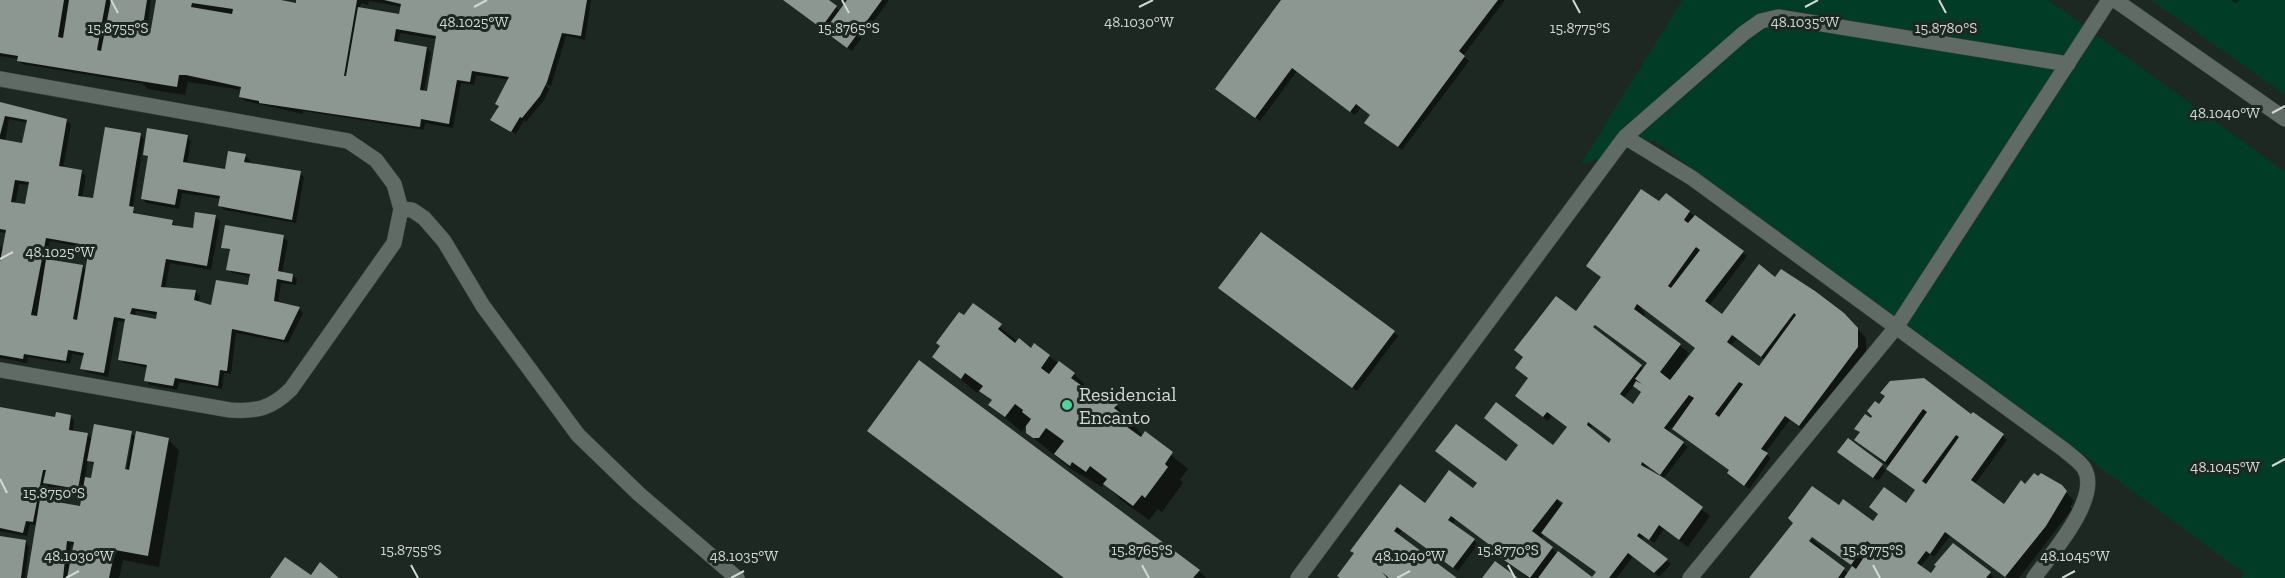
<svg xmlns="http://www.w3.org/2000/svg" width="2285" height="578" font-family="'Zilla Slab',serif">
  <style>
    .green { fill: #003c26 }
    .shadow { fill: #0007; fill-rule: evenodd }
    .building { fill: #8b9790; fill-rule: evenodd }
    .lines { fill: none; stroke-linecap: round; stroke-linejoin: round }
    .minor-casing { stroke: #3d4540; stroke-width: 16 }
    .minor { stroke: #606b65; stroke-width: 15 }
    .ticks { fill: none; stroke: #d2d9d5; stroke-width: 2 }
    .poi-dot { fill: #4ed39a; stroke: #1e2823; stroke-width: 2 }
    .labels { text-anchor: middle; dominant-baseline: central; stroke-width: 6; stroke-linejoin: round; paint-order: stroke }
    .poi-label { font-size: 20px; fill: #d2d9d5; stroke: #1e2823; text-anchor: start }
    .ticks-label { font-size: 15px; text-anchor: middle; fill: #d2d9d5; stroke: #1e2823; stroke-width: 6; stroke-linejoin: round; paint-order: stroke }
  </style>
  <rect width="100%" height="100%" fill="#1e2823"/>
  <!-- green -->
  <path class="green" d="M1682 0H2048L2285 172V578H2241L2244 573 1654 141 1580 165Z
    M2151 0H2285V95Z"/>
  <!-- shadow -->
  <path class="shadow" d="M0 0H151L147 29 153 30 158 0H281L297 5 298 0H591L585 40 566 36 551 86 544 83 549 89 544 100 526 122 524 120 516 134 492 120 510 80 476 75 474 85 461 83 453 128 425 123 424 130 303 111V114L245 101 241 97 242 90 229 88 188 82 185 95 148 89 143 84 22 64 18 59 0 56ZM369 1 402 7 400 16 360 9 361 3 368 5ZM400 33 437 39 428 93 424 92 431 52 427 48 398 43Z
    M784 0H826L840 11 847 0H889L852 51Z
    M1283 0H1505L1463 56 1469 61 1402 150 1370 127 1372 116 1361 107 1355 115 1297 71 1260 121 1221 93Z
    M2231 0H2239L2236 4Z
    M0 103 66 120 71 124 63 169 81 172 86 176 82 198 94 200 140 135 144 139 133 208 137 216 172 222 177 226 194 230 196 214 216 217 220 221 211 270 170 263 165 289 195 291 200 296 198 303 212 306 249 287 251 277 232 273 228 269 231 252 223 247 283 237 288 241 282 273 293 275 297 279 296 285 281 283 278 304 299 309 303 313 288 343 236 333 231 374 224 373 222 389 179 382 177 390 150 385 146 381 148 368 124 363 120 359 126 322 118 321 108 377 86 372 82 368 85 356 72 354 70 364 28 357 27 363 0 358V246L4 249 7 233 0 232ZM9 119 28 123 23 144 5 141ZM19 184 30 185 26 206 15 204ZM50 241 87 248 90 250 87 271 82 266 46 260ZM136 311 158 315 157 320 135 317Z
    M187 137 191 141 187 165 226 171 245 156 250 160 249 164 300 173 304 177 296 223 224 210 220 206 221 199 182 193 179 209 146 203 142 199 149 158 145 154Z
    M1660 203 1689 212 1747 256 1709 306 1722 316 1775 279 1852 323 1866 338V356L1808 434 1790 420 1765 453 1771 458 1749 489 1733 477 1731 470 1672 427 1668 432 1688 447 1663 479 1710 516 1688 547 1664 529 1654 543 1644 536 1641 540 1671 564 1659 577 1633 556 1617 578H1593L1597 573 1544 534 1540 540 1591 578H1528L1494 553 1490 549 1492 546 1456 519 1452 524 1478 544 1458 571 1402 530 1398 536 1455 578H1392L1381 570 1379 574 1385 578H1342L1355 554 1425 505 1480 495 1478 484 1437 451 1506 463 1553 447 1568 427 1552 415 1548 421 1521 400 1587 323ZM1640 306 1697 348 1683 366 1680 365 1689 353 1643 317 1645 314ZM1589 321 1648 364 1644 369 1588 323ZM1737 339 1765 360 1759 368 1730 346ZM1634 385 1642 393 1633 406 1623 399ZM1593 425 1613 440 1609 445 1590 429ZM1643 462 1663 477 1662 479 1651 473ZM1557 499 1564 504 1562 506Z
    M1262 234 1398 336 1357 391 1224 292Z
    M973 305 1018 342 1031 350 1034 346 1074 374 1090 390 1087 393 1096 401 1101 394 1117 406 1143 436 1145 433 1188 469 1180 480 1183 483 1162 512 1158 509 1149 520 1121 500 1104 483 1102 487 1071 469 1028 433 1027 423 1022 432 990 405 993 402 980 389 977 393 934 357Z
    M1886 397 1971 416 1973 413 2003 436 2007 440 1975 484 2004 506 2026 486 2066 492 2074 501 2070 507 2072 509 2019 578H2008L1950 536 1934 557 1931 554 1920 567 1931 575 1990 573 1993 578H1751L1839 507 1873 524 1906 505 1917 490 1861 444V433L1856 429 1871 420ZM1812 536 1854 567 1849 574 1821 552 1823 549 1812 539 1806 548Z
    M0 409 56 419 70 416 74 420 73 432 87 434 93 440 131 433 136 438 168 439 179 451 159 567 123 560 119 578H28L37 526 30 524 27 536 0 531ZM129 439H132L125 477H122ZM88 459 95 466 93 480 85 478ZM45 483 49 487 84 493 81 508 42 501ZM71 545H74L71 564H68Z
    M869 431 1199 571 1206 578H1063Z
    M1848 440 1886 470 1878 481 1843 456Z
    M0 538 25 542 29 546 25 578H0Z"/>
  <!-- building -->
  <path class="building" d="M0 0H64L58 37 63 38 69 0H106L97 50 101 51 111 0H147L142 32 146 33 147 27 151 29 156 0H281L296 3V0H357L344 76H346L358 7 399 14 401 4 384 0H587L581 36 562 33 547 82 540 96 522 118 520 117 511 132 490 120 499 106 495 104 509 77 472 71 470 82 457 80 449 124 421 119 420 127 259 103V101L239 97 241 87 186 75H179L177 87 17 61 18 56 0 53ZM192 3 233 9 232 14 191 7ZM396 29 436 36 427 91 420 90 427 47 394 41Z
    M783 0H829L837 6 821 28Z
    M847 0H882L847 48 824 31Z
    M1281 0H1498L1459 51 1465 56 1398 147 1364 123 1370 115 1356 104 1350 112 1292 68 1255 118 1215 89Z
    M0 102 67 119 59 166 82 170 78 196 93 198 105 127 141 133 129 206 134 207 133 213 173 220 172 225 193 228 195 212 216 215 207 266 166 259 161 287 196 290 194 300 211 305 216 280 248 285 250 274 226 270 230 249 221 248 225 225 284 235 278 271 293 274 292 282 277 279 274 301 300 307 284 340 232 329 227 371 220 370 218 386 175 378 173 386 144 381 147 365 118 360 125 319 114 317 104 373 80 369 84 353 68 350 66 361 24 354 23 359 0 355V262L6 230 0 229V139L22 143 27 120 5 116 0 135ZM15 180 29 182 25 204 11 202ZM46 238 86 245 85 248H89L77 320 73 319 83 265 46 259 37 316 31 315ZM132 308 157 312 156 319 130 314Z
    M147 128 188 135 183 162 225 169 228 151 246 154 244 162 301 171 292 220 218 206 220 196 178 189 175 205 141 199 148 156 143 155Z
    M1641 189 1659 201 1666 193 1690 211 1684 220 1688 223 1695 215 1744 251 1705 301 1722 314 1759 264 1775 277 1781 269 1815 291 1844 313 1858 328V347L1799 426 1785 416 1761 449 1768 453 1744 486 1727 473 1729 470 1672 429 1694 398 1689 395 1664 428 1684 442 1660 475 1642 462 1641 465 1664 478 1703 507 1679 540 1659 525 1649 540 1639 533 1637 536 1668 559 1654 573 1628 553 1609 578H1538L1558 551 1592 577 1596 572 1541 533 1563 503 1557 499 1532 531 1553 547 1530 578 1488 549 1491 546 1451 516 1448 520 1475 539 1453 568 1397 527 1394 531 1457 578H1389L1382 572 1387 578H1340L1337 576 1354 553 1350 551 1400 484 1425 503 1449 470 1473 488 1477 483 1435 451 1456 424 1506 461 1518 445 1484 418 1496 402 1553 445 1567 427 1547 412 1543 417 1515 396 1528 378 1515 368 1523 357 1514 350 1556 296 1576 311 1601 277 1586 266ZM1696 247 1700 250 1671 288 1668 286ZM1637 304 1695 348 1670 380 1660 372 1681 344 1634 309ZM1794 313 1796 315 1759 366 1727 342 1732 335 1761 357ZM1595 325 1647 363 1635 379 1642 384 1636 381 1633 386 1641 392 1633 404 1620 394 1642 365 1593 327ZM1739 382 1743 384 1719 417 1715 414ZM1588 422 1611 439 1609 443 1587 425Z
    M1261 232 1395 331 1352 388 1218 288Z
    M973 303 1002 324 998 329 1015 343 1019 338 1031 348 1034 343 1050 355 1041 368 1049 374 1059 361 1075 373 1071 378 1085 388 1082 392 1094 401 1101 392 1118 404 1114 408 1127 418 1123 424 1141 437 1145 431 1173 452 1165 464 1168 467 1145 498 1142 495 1133 506 1103 484 1107 479 1090 466 1086 472 1072 462 1070 466 1054 454 1064 441 1046 428 1039 438H1033L1026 433V426L1031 419 1022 412 1023 410 1015 404 1005 417 988 405 992 400 979 391 983 386 965 373 961 379 932 357 940 346 936 343 959 312 964 315Z
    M919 360 1200 570 1193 578H1064L867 431Z
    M1924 378 1971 414 1973 412 2004 434 1971 480 2004 504 2021 480 2025 484 2034 473 2038 476 2041 473 2062 485 2067 491 2046 526 2005 577 1945 532 1930 554 1926 551 1917 563 1931 573 1936 566 1934 565 1953 543 1991 572 1986 578H1844L1852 566 1856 569 1872 545 1867 541 1851 565 1812 537 1809 541 1845 568 1838 578H1749L1793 523 1788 518 1812 486 1839 505 1843 499 1873 521 1878 514 1869 507 1884 487 1906 503 1915 490 1886 469 1927 412 1923 409 1885 462 1854 440 1860 432 1854 429 1865 414 1871 418 1872 416 1867 411 1875 401 1879 404 1885 396 1880 393 1890 381ZM1956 435 1959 437 1926 484 1922 481Z
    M0 407 55 417 56 412 71 415 69 430 88 433 78 489 43 483 46 470H43L33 522 26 521 23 533 0 528Z
    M94 424 132 431 125 469 129 470 136 431 169 438 148 556 115 550 109 578H67L74 542 67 541 63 578H27L40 499 80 506 85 477 91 478 94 462 87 461Z
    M1848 438 1883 464 1873 478 1837 452Z
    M0 536 26 540 21 578H0Z
    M285 557 311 575 320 562 339 578H270Z
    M1495 561 1518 578H1482Z"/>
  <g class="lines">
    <!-- minor casing -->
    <g class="minor-casing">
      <path id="minor" d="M2115 0 2285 119
        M0 79 348 141 376 160 394 184 401 209 394 243 291 389C272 408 257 412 230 410L0 370
        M1625 137 1744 33 1761 21 1778 17 2068 64
        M401 209 412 210 424 218 444 241 483 306 578 435 639 494 737 578
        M1298 578 1625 137 1692 178 2063 449C2070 455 2079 461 2084 468 2102 498 2051 554 2034 578
        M1690 578 1897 326 2109 0"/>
    </g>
    <!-- minor -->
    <use href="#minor" class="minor"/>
  </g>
  <!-- ticks -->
  <path class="ticks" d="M111 0 118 13M842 0 849 13M1573 0 1580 13M1939 0 1946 13M474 7 487 0M1139 7 1153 0M1805 7 1818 0M2272 113 2285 106M0 259 13 252M2272 466 2285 459M0 479 7 493M411 565 418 578M1142 565 1149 578M1508 565 1515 578M1873 565 1880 578M66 578 79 571M731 578 744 571M1397 578 1410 571M2062 578 2075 571"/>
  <!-- markers -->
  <circle class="poi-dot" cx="1067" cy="405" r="6"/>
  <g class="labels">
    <!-- poi labels -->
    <g class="poi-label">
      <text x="1079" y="394">Residencial<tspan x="1079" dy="23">Encanto</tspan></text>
    </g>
  </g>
  <g class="ticks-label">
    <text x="474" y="27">48.1025°W</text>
    <text x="1139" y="27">48.1030°W</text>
    <text x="1805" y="27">48.1035°W</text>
    <text x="118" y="33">15.8755°S</text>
    <text x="849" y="33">15.8765°S</text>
    <text x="1580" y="33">15.8775°S</text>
    <text x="1946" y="33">15.8780°S</text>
    <text x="2225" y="118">48.1040°W</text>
    <text x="60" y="257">48.1025°W</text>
    <text x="2225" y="472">48.1045°W</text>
    <text x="54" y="498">15.8750°S</text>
    <text x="411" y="555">15.8755°S</text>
    <text x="1142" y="555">15.8765°S</text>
    <text x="1508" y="555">15.8770°S</text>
    <text x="1873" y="555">15.8775°S</text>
    <text x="79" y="561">48.1030°W</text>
    <text x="744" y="561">48.1035°W</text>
    <text x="1410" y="561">48.1040°W</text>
    <text x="2075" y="561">48.1045°W</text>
  </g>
</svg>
